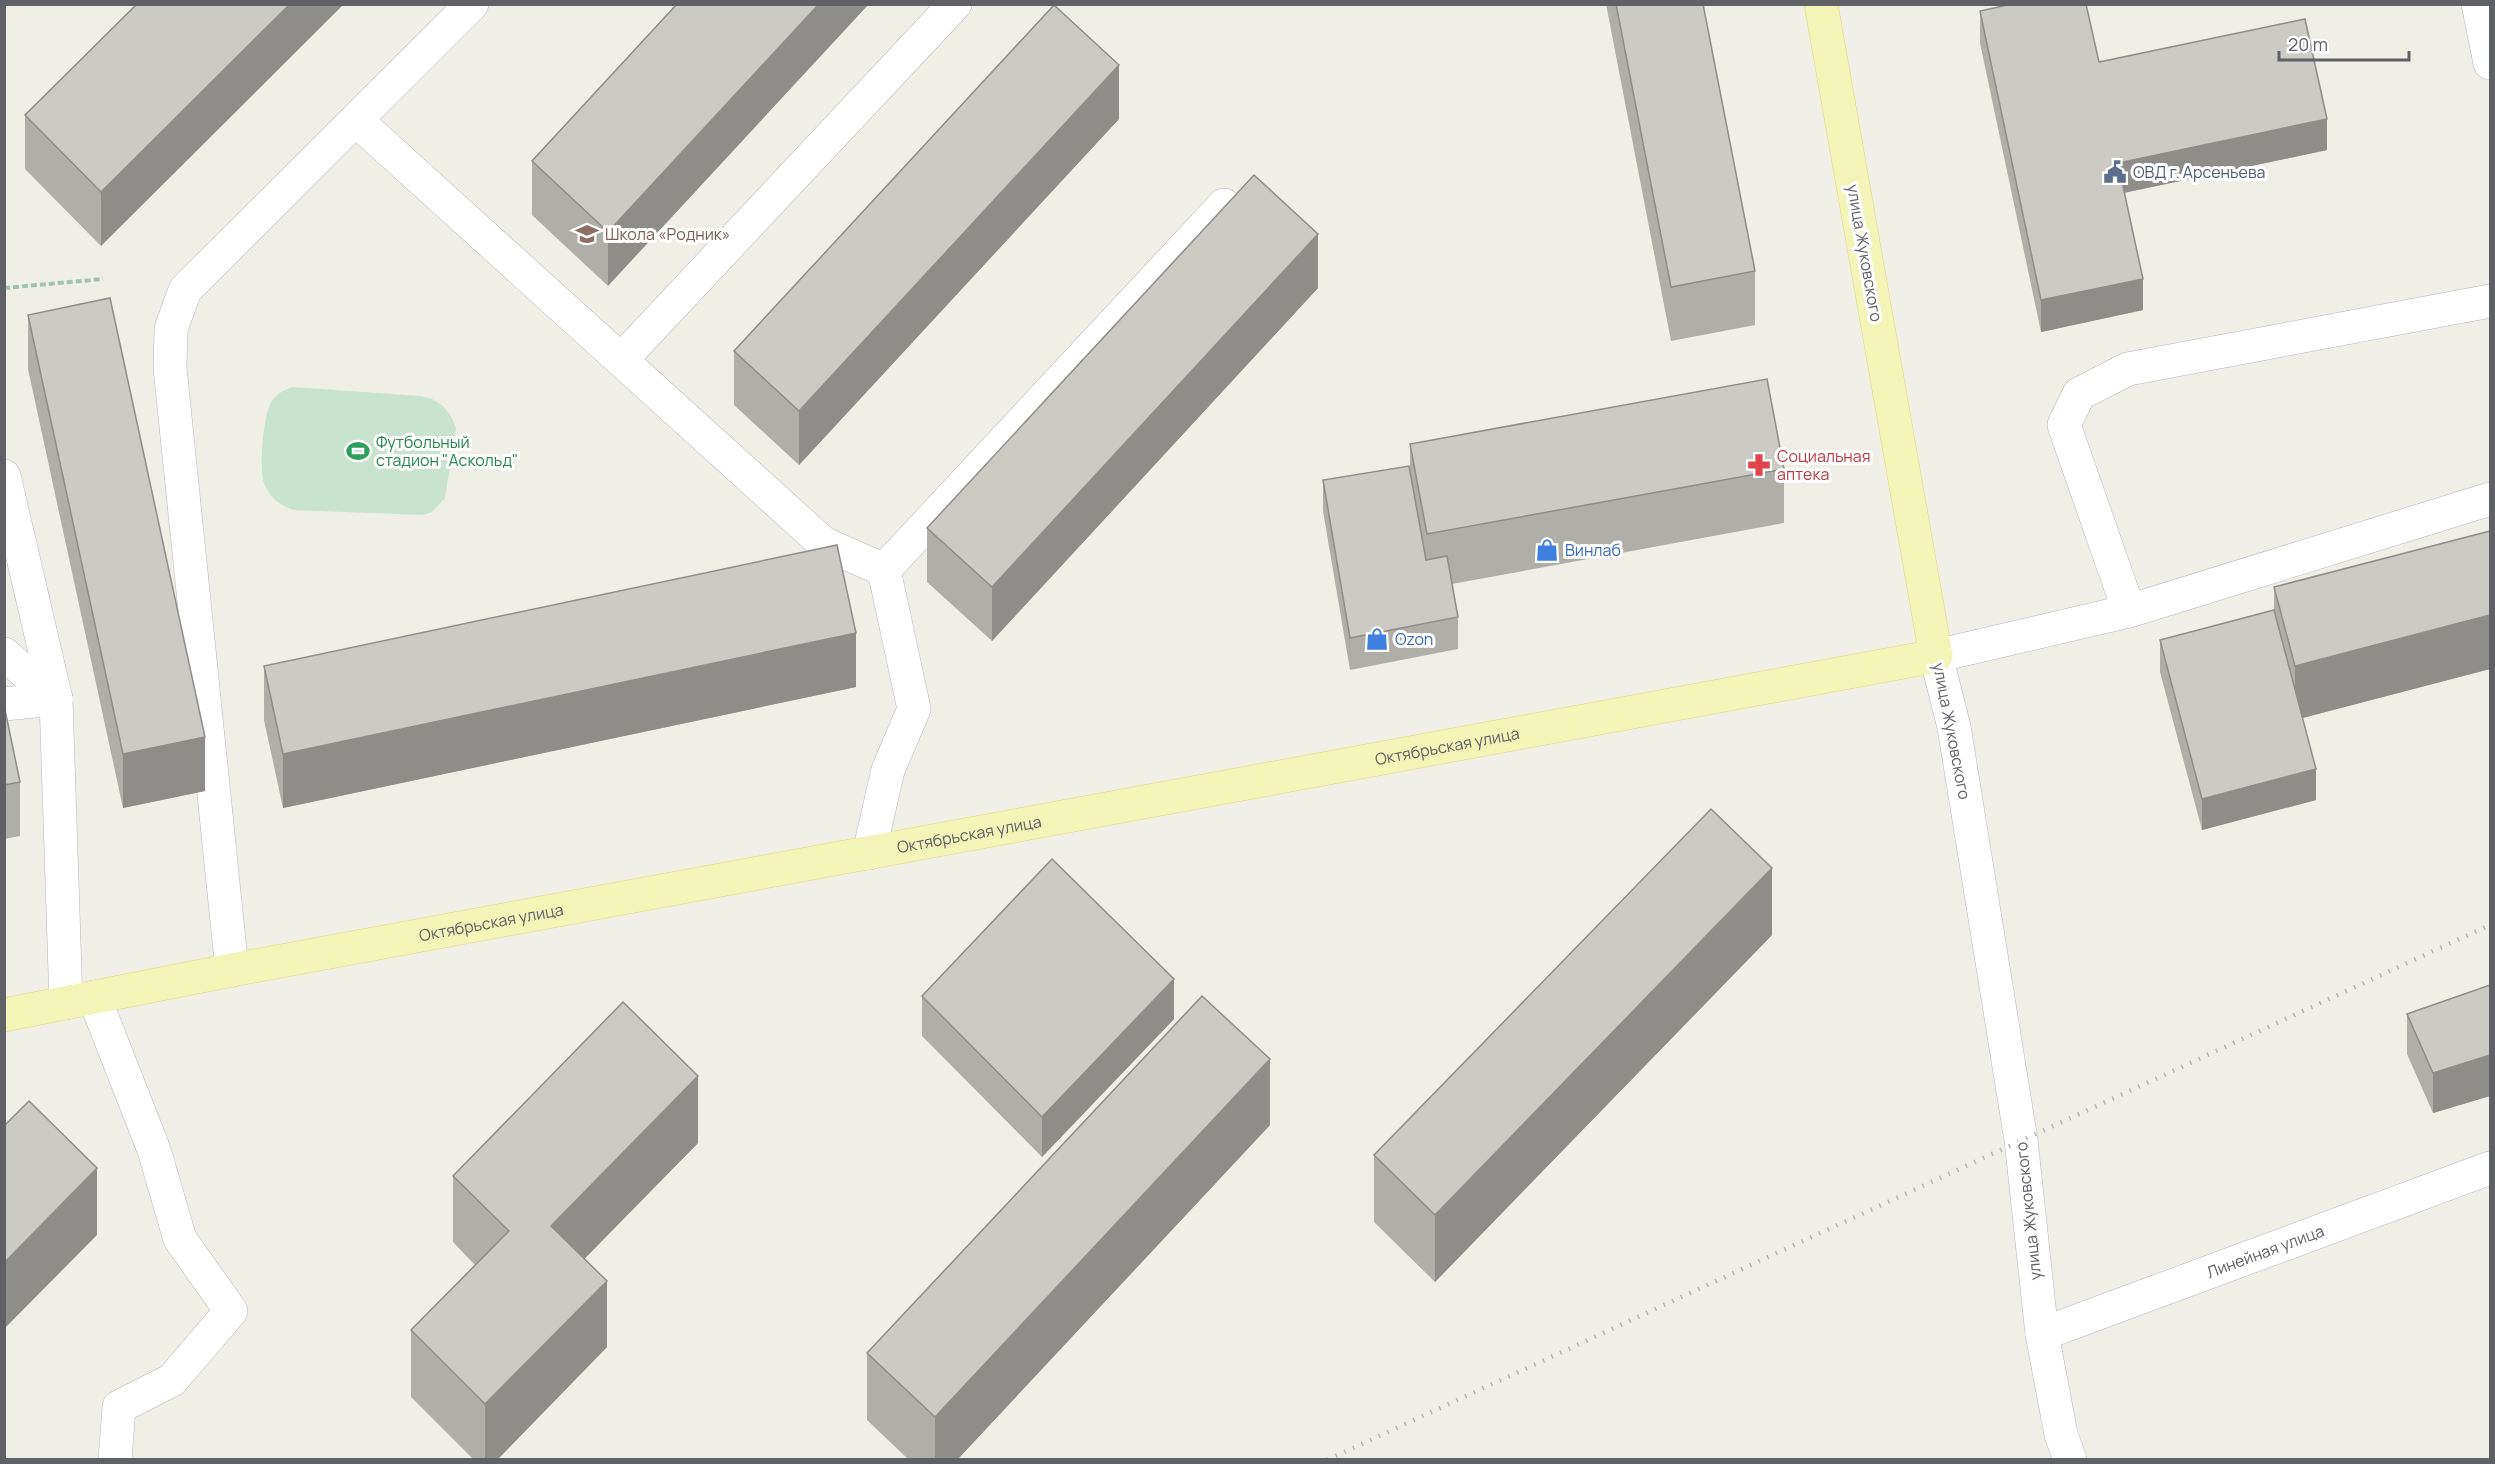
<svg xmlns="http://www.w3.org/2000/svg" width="2495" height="1464" font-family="Manrope,sans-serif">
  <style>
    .green { fill: #c8e3ce }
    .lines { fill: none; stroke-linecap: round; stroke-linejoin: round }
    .minor-casing { stroke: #b5b6bb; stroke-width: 34 }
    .major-casing { stroke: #e0d970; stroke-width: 34 }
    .path { stroke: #a1c2b1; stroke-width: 4; stroke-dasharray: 6 3; stroke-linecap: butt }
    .minor { stroke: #fff; stroke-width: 33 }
    .major { stroke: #f2f5b7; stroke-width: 33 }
    .rail { stroke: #b5b5b6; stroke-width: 4.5; stroke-dasharray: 1.5 8; stroke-linecap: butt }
    .wall { fill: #afaea9 }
    .shaded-wall { fill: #8e8d8a }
    .building { fill: #cbcac5; stroke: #8e8d8a; stroke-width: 1.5 }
    .labels { text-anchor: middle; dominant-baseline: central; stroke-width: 6; stroke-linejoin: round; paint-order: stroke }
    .service-label { font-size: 16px; fill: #4e5e75; stroke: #fff; text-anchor: start }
    .education-label { font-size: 16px; fill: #785e54; stroke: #fff; text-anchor: start }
    .street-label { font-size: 16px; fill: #5f6166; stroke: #fff }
    .leisure-label { font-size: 16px; fill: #27864d; stroke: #fff; text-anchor: start }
    .health-label { font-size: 16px; fill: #be3a42; stroke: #fff; text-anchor: start }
    .shop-label { font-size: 16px; fill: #366cbe; stroke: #fff; text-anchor: start }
  </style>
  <rect width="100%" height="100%" fill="#efefe8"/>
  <!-- green -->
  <path class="green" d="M293 387 420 396 432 399 443 406 451 416 456 428 445 498 432 512 423 515 293 510C281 505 271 499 265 486 258 472 263 417 271 403 276 394 283 390 293 387Z"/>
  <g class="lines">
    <!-- minor casing -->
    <g class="minor-casing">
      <g id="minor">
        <path d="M2478 4 2490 63"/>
        <path d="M356 120 823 543 884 570 1224 205"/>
        <path d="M621 360 955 4"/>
        <path d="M4 476 56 699 66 1003"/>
        <path d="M2129 611 2064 425 2079 394 2128 369 2490 301"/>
        <path d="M4 654 56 699"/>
        <path d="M4 704 56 699"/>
        <path d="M869 853 888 770 914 709 884 570"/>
        <path d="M232 970 170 368 171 329 185 290 472 4"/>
        <path d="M94 997 154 1150 180 1239 231 1311 172 1380 119 1407 115 1460"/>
        <path id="s1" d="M2042 1334 2490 1168"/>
        <path d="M2070 1460 2061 1434 2042 1334 2021 1140 1954 727 1936 656 2129 611 2490 499"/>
      </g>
    </g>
    <!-- major casing -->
    <g class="major-casing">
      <g id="major">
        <path id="s2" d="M4 1015 232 970 1936 656 1821 4"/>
      </g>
    </g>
    <!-- path -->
    <path class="path" d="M4 288 103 279"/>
    <!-- minor -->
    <use href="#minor" class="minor"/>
    <!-- major -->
    <use href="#major" class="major"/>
    <!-- rail -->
    <path class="rail" d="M1327 1460 2490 925"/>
  </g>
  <!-- wall -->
  <path class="wall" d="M137 4 101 246 25 169V115Z
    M677 4 608 286 532 215V161Z
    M1606 4H1703L1755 271V325L1671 341Z
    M1980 11 2099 62 2327 150 2124 193 2143 310 2041 332 1980 43Z
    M1119 119 799 465 734 405V351Z
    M1318 288 992 641 927 582V528Z
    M28 315 205 791 123 808 28 369Z
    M1410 444 1784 469V523L1452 584 1458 617V649L1350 670 1323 511V480L1410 471Z
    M2490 531V669L2302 718 2316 800 2202 830 2160 672V640L2274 610V587Z
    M264 666 856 687 283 808 264 720Z
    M4 705 20 782V836L4 839Z
    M1772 935 1435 1282 1374 1222V1155Z
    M2490 985V1096L2433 1113 2407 1054V1014Z
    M922 996 1174 1019 1042 1157 922 1036Z
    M1270 1125 957 1460H909L867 1420V1353Z
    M698 1143 584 1259 607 1347 497 1460H474L411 1397V1330L475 1265 453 1242V1176Z"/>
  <!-- shaded-wall -->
  <path class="shaded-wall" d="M290 4H344L101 246V192Z
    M819 4H869L608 286V232Z
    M1119 65V119L799 465V411Z
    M2327 119V150L2118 194V163Z
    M1318 234V288L992 641V587Z
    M2143 279V310L2041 332V300Z
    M2490 615V669L2295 720V666Z
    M856 633V687L283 808V754Z
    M205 737V791L123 808V754Z
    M2316 769V800L2202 830V799Z
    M1772 868V935L1435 1282V1215Z
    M1174 979V1019L1042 1157V1117Z
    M2490 1055V1096L2433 1113V1073Z
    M1270 1059V1125L957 1460H935V1417Z
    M698 1076V1143L551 1293V1226Z
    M97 1168V1235L4 1329V1263Z
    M607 1281V1347L497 1460H485V1404Z"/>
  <!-- building -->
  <path class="building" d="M137 4H290L101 192 25 115Z
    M677 4H819L608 232 532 161Z
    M1616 4H1703L1755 271 1671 287Z
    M2012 4H2086L2099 62 2305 19 2327 119 2118 163 2143 279 2041 300 1980 11Z
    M1054 5 1119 65 799 411 734 351Z
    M1254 175 1318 234 992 587 927 528Z
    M110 298 205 737 123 754 28 315Z
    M1767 379 1784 469 1427 534 1410 444Z
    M1409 466 1426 560 1447 556 1458 617 1350 638 1323 480Z
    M2490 531V615L2295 666 2274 587Z
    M837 545 856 633 283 754 264 666Z
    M2274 610 2316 769 2202 799 2160 640Z
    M4 705 20 782 4 785Z
    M1711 809 1772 868 1435 1215 1374 1155Z
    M1052 859 1174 979 1042 1117 922 996Z
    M2490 985V1055L2433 1073 2407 1014Z
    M1202 996 1270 1059 935 1417 867 1353Z
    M623 1002 698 1076 551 1226 607 1281 485 1404 411 1330 509 1231 453 1176Z
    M29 1101 97 1168 4 1263V1126Z"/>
  <!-- icons -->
  <defs>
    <g id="civic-bare" transform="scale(1.8)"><path d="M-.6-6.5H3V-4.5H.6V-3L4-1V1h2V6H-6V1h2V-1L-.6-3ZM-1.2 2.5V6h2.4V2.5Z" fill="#5c6f8a" stroke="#fff" stroke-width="2.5" paint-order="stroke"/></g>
    <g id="school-bare" transform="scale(1.8)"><path d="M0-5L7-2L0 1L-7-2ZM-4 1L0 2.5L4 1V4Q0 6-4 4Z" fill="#8d6e63" stroke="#fff" stroke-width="2.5" paint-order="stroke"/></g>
    <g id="stadium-bare" transform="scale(1.8)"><path d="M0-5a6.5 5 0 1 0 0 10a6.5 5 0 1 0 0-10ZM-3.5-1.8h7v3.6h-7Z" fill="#2e9e5b" stroke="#fff" stroke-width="2.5" paint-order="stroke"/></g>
    <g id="pharmacy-bare" transform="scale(1.8)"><path d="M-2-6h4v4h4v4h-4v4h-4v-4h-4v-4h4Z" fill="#e0444e" stroke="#fff" stroke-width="2.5" paint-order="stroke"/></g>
    <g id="shop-bare" transform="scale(1.8)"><path d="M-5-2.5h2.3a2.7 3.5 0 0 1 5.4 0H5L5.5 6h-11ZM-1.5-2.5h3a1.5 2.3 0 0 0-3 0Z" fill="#3f7fe0" stroke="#fff" stroke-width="2.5" paint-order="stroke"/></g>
  </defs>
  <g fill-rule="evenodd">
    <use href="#civic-bare" x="2115" y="172"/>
    <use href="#school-bare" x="587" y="234"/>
    <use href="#stadium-bare" x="358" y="451"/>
    <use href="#pharmacy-bare" x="1759" y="465"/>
    <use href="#shop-bare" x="1547" y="550"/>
    <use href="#shop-bare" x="1377" y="639"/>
  </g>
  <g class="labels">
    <!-- service labels -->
    <g class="service-label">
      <text x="2133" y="172">ОВД г. Арсеньева</text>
    </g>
    <!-- education labels -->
    <g class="education-label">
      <text x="605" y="234">Школа «Родник»</text>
    </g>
    <!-- street labels -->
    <g class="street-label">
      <text transform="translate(1865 253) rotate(80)">улица Жуковского</text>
      <text transform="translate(1952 731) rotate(79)">улица Жуковского</text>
      <text stroke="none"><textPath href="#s2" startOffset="1468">Октябрьская улица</textPath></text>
      <text stroke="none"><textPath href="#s2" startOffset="982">Октябрьская улица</textPath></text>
      <text stroke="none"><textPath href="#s2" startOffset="496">Октябрьская улица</textPath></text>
      <text transform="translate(2028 1211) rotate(-96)">улица Жуковского</text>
      <text stroke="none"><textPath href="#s1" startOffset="238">Линейная улица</textPath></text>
    </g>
    <!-- leisure labels -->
    <g class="leisure-label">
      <text x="376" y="442">Футбольный<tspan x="376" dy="18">стадион "Аскольд"</tspan></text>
    </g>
    <!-- health labels -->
    <g class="health-label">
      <text x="1777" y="456">Социальная<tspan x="1777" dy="18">аптека</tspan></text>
    </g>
    <!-- shop labels -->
    <g class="shop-label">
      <text x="1565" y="550">Винлаб</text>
      <text x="1395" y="639">Ozon</text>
    </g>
  </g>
  <!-- border -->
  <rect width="2495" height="1464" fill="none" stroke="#5f6166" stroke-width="12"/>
  <!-- scale -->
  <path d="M2279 51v9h130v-9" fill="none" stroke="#5f6166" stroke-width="3"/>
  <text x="2288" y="51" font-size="18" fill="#5f6166" stroke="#ffffff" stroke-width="4.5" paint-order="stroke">20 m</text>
</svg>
